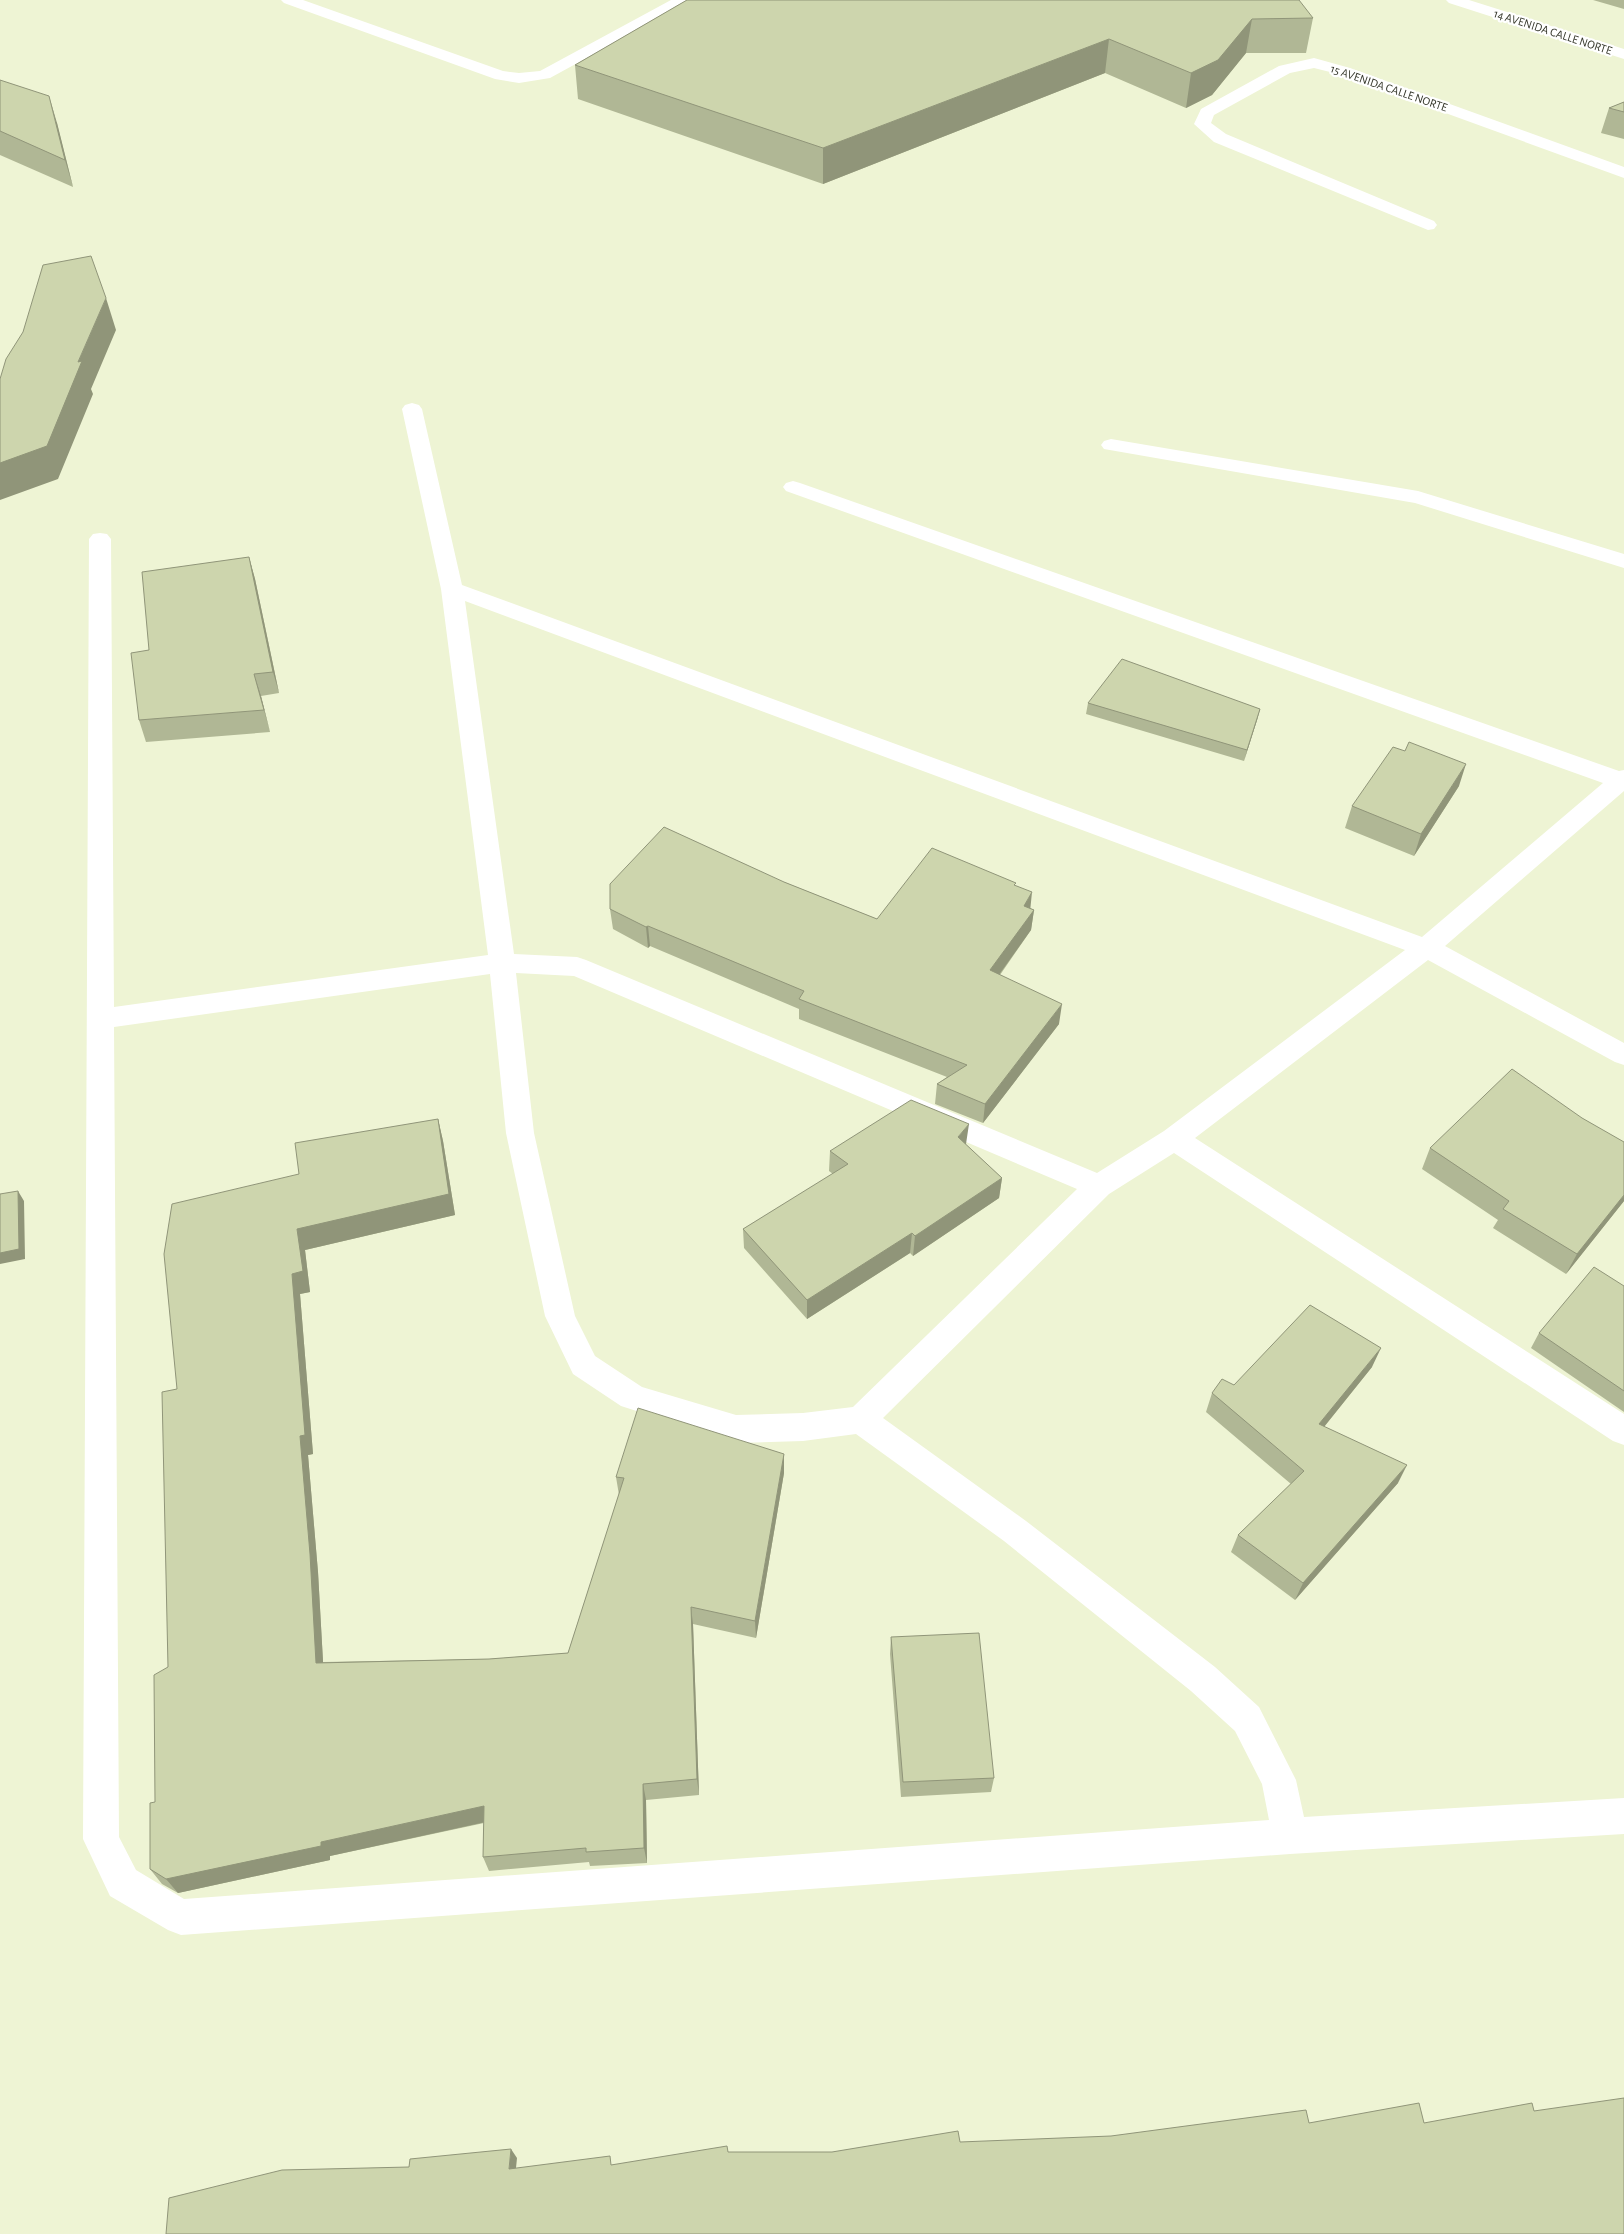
<svg xmlns="http://www.w3.org/2000/svg" width="1624" height="2234" font-family="'Alegreya Sans',sans-serif">
  <style>
    .lines { fill: none; stroke-linecap: round; stroke-linejoin: round }
    .minor { fill: #fff; fill-rule: evenodd }
    .wall { fill: #b0b795 }
    .shaded-wall { fill: #909579 }
    .building { fill: #cdd5ad; stroke: #909579 }
    .labels { text-anchor: middle; dominant-baseline: central; stroke-width: 4.5; stroke-linejoin: round; paint-order: stroke }
    .far-street-label { font-size: 12px; fill: #34362a; stroke: #fff }
  </style>
  <rect width="100%" height="100%" fill="#eef4d4"/>
  <g class="lines">
    <!-- minor -->
    <path class="minor" d="M281 0H303L503 71 519 73 540 71 671 0H690L687 3 550 78 519 83 495 79 284 3Z
      M1446 0H1469L1624 49V59L1449 3Z
      M1314 58 1350 68 1624 167V178L1338 74 1314 68 1290 73 1214 115 1211 123 1226 134 1434 221 1437 225 1434 229 1428 230 1214 142 1194 124 1201 109 1279 66Z
      M412 403 419 405 422 409 462 585 1422 937 1603 783 786 491 783 487 786 483 793 481 800 483 1619 771 1624 770V791L1445 946 1624 1043V1065L1615 1062 1428 960 1195 1138 1624 1414V1445L1613 1441 1174 1153 1109 1194 883 1418 1026 1521 1215 1667 1259 1707 1296 1780 1304 1817 1624 1798V1834L1290 1854 181 1935 168 1930 110 1896 83 1839 89 539 93 534 100 533 107 534 111 539 114 1007 488 955 441 589 402 409 405 405ZM465 601 1405 950 1164 1131 1097 1173 586 960 577 957 514 954ZM516 973 574 976 1077 1189 853 1407 803 1413 736 1415 642 1387 595 1356 575 1316 534 1133ZM490 974 506 1133 545 1316 573 1374 621 1406 736 1443 803 1441 856 1434 1004 1541 1191 1691 1235 1731 1262 1784 1269 1820 184 1899 136 1870 119 1837 114 1027Z
      M1111 439 1418 491 1624 554V568L1415 503 1104 449 1101 445 1104 441Z"/>
  </g>
  <!-- wall -->
  <path class="wall" d="M687 0 1313 18 1306 53H1246L1212 95 1186 108 1105 73 823 184 578 99 575 65Z
    M1593 0H1624V9Z
    M0 80 57 123 73 187 0 155Z
    M1624 102V139L1601 133 1609 108Z
    M249 557 255 579 279 693 261 696 270 732 146 742 139 720 149 650Z
    M1088 703 1260 709 1257 720 1244 761 1086 714Z
    M1459 786 1414 856 1345 828 1352 806Z
    M784 882 877 919 1016 886 1030 908 1034 910 1031 930 1000 975 1059 1024 983 1123 935 1104 937 1084 947 1077 799 1019V1009L650 946 648 948 613 929 610 909Z
    M438 1119 443 1141 455 1215 305 1250 310 1292 300 1294 313 1454 308 1455 318 1572 323 1662 489 1659 568 1653 619 1495 616 1477 784 1454V1473L756 1638 693 1624 699 1795 646 1800 647 1863 590 1866 589 1862 489 1871 483 1857 484 1823 330 1856V1860L178 1893 162 1884 150 1869 155 1802 168 1667 177 1389 299 1174Z
    M966 1145 1002 1178 999 1198 913 1256 910 1253 807 1319 744 1248 743 1229 833 1174 829 1171 830 1151Z
    M1430 1148 1624 1201 1566 1274 1493 1228 1498 1220 1422 1169Z
    M1624 1286V1412L1531 1348 1539 1333Z
    M1372 1367 1324 1427 1398 1483 1295 1600 1231 1552 1238 1535 1291 1484 1206 1412 1212 1393 1234 1385Z
    M891 1637 994 1778 991 1792 901 1797 890 1654Z"/>
  <!-- shaded-wall -->
  <path class="shaded-wall" d="M1252 19 1246 53 1212 95 1186 108 1191 73Z
    M1109 39 1105 73 823 184V148Z
    M49 96 57 123 73 187 65 160Z
    M106 298 116 330 91 389 93 394 58 479 0 500V463L78 362Z
    M249 557 255 579 279 693 273 672Z
    M254 674 261 696 270 732 264 710Z
    M1260 709 1257 720 1244 761 1247 750Z
    M1466 764 1459 786 1414 856 1421 834Z
    M1032 892 1030 912 1024 906Z
    M1034 910 1031 930 988 990 990 970Z
    M648 926 650 946 648 948 646 927Z
    M1062 1004 1059 1024 983 1123 985 1104Z
    M438 1119 443 1141 455 1215 305 1250 310 1292 300 1294 313 1454 308 1455 318 1572 324 1679 316 1663 300 1436 292 1274 297 1229Z
    M969 1124 966 1144 956 1157 958 1137Z
    M1002 1178 999 1198 913 1256 915 1236Z
    M18 1191 24 1201 25 1259 0 1264V1253Z
    M1624 1195V1201L1566 1274 1577 1254Z
    M912 1233 910 1253 807 1319V1300Z
    M1381 1348 1372 1367 1311 1443 1319 1424Z
    M784 1454V1473L756 1638 755 1621Z
    M1407 1465 1398 1483 1295 1600 1303 1583Z
    M691 1607 693 1624 699 1795 697 1779Z
    M643 1784 646 1800 647 1863 644 1848Z
    M484 1806 490 1821 330 1856V1860L178 1893 166 1879 321 1842Z
    M511 2149 517 2158 515 2178 509 2169Z"/>
  <!-- building -->
  <path class="building" d="M687 0H1299L1313 18 1252 19 1218 60 1191 73 1109 39 823 148 575 65Z
    M0 80 49 96 65 160 0 131Z
    M1624 102V112L1609 108Z
    M91 256 106 298 78 362 82 361 47 446 0 463V379L6 359 23 332 43 265Z
    M249 557 273 672 254 674 264 710 139 720 131 653 149 650 142 572Z
    M1122 659 1260 709 1247 750 1088 703Z
    M1409 742 1466 764 1421 834 1352 806 1393 747 1405 751Z
    M664 827 784 882 877 919 932 848 1016 883 1014 885 1032 892 1024 906 1034 910 990 970 1062 1004 985 1104 937 1084 967 1065 799 999 804 991 648 926 646 927 610 909V884Z
    M1512 1069 1582 1118 1624 1142V1195L1577 1254 1503 1209 1509 1201 1430 1148Z
    M911 1100 969 1124 958 1137 1002 1178 915 1236 912 1233 807 1300 743 1229 848 1164 830 1151Z
    M438 1119 449 1194 297 1229 303 1271 292 1274 305 1435 300 1436 310 1554 316 1663 489 1659 568 1653 624 1478 616 1477 638 1408 784 1454 755 1621 691 1607 697 1779 643 1784 644 1848 586 1852V1848L483 1857 484 1806 321 1842V1846L166 1879 150 1869V1803L155 1802 154 1675 168 1667 162 1392 177 1389 164 1254 172 1204 299 1174 295 1143Z
    M18 1191 19 1249 0 1253V1194Z
    M1594 1267 1624 1286V1391L1539 1333Z
    M1310 1305 1381 1348 1319 1424 1407 1465 1303 1583 1238 1535 1304 1471 1212 1393 1222 1379 1234 1385Z
    M979 1633 994 1778 903 1782 891 1637Z
    M1624 2098V2234H166L169 2198 282 2170 409 2167 410 2159 511 2149 509 2169 610 2156 611 2165 727 2146 728 2152H832L958 2131 960 2142 1111 2136 1306 2110 1309 2123 1419 2103 1424 2123 1532 2103 1534 2111Z"/>
  <g class="labels">
    <!-- far-street labels -->
    <g class="far-street-label">
      <text transform="translate(1553 32) rotate(18)">14 AVENIDA CALLE NORTE</text>
      <text transform="translate(1389 88) rotate(19)">15 AVENIDA CALLE NORTE</text>
    </g>
  </g>
</svg>
